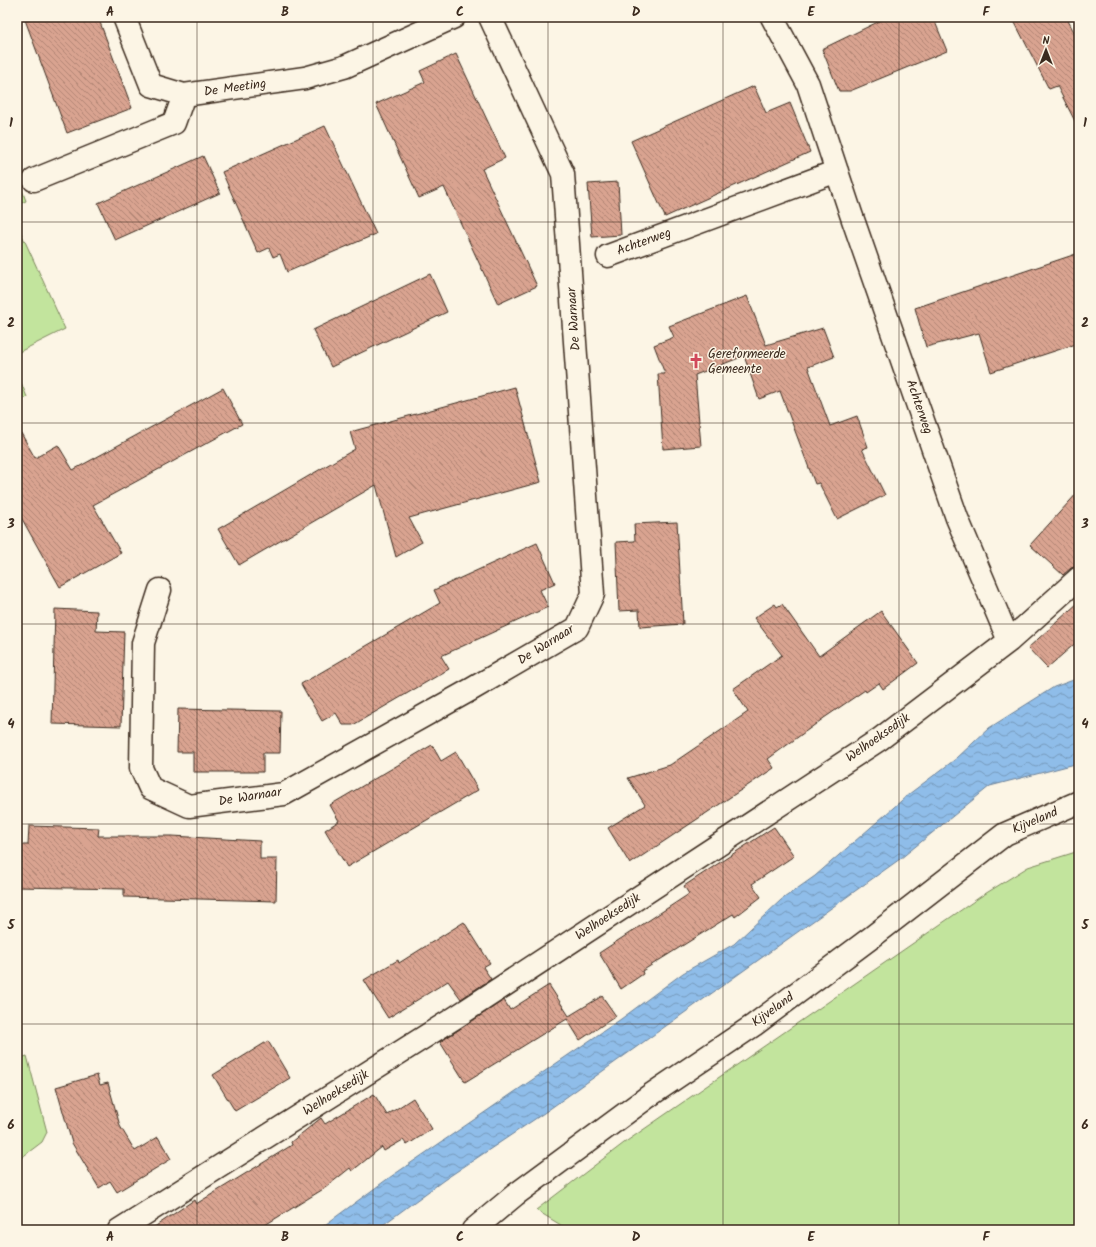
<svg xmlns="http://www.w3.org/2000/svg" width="1096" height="1247" font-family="Kalam,sans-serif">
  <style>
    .green { fill: #c2e49d; stroke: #7e875e }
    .water { fill: url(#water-waves); stroke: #6d8298 }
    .building { fill: url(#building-back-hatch); stroke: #3b2a1e }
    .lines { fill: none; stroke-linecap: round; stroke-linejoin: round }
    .street-casing { stroke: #3b2a1e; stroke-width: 25 }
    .street { stroke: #fcf5e5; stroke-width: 22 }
    .grid { fill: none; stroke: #3b2a1e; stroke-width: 1; stroke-opacity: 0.55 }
    .labels { text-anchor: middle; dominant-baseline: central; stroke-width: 3; stroke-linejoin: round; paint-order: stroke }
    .street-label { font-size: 13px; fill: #3b2a1e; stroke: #fcf5e5 }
    .poi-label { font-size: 13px; fill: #3b2a1e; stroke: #fcf5e5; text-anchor: start }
    .neatline { fill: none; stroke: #3b2a1e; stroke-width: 1.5 }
    .grid-label { font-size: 13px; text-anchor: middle; font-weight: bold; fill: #3b2a1e }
  </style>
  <defs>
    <pattern id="water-waves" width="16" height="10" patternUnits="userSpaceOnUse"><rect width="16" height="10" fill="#8fbde9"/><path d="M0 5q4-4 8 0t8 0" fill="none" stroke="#769abc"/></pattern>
    <pattern id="building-back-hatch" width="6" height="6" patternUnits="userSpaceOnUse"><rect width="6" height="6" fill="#d9a390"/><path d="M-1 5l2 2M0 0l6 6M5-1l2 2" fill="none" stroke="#b18575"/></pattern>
  </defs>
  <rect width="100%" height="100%" fill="#fcf5e5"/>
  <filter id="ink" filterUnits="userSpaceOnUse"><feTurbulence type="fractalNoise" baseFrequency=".025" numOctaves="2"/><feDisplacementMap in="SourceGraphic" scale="8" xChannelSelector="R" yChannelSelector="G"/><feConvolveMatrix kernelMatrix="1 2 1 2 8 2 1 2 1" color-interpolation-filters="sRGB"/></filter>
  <g filter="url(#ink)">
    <!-- green -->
    <path class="green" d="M17 176 26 201 17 205Z
      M17 224 65 329 17 353Z
      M17 373 27 397 17 402Z
      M1079 851V1230H569L536 1210 624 1143 980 897 1028 867Z
      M27 1056 47 1132 42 1142 17 1161V1059Z"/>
    <!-- water -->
    <path class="water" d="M1079 678V763L990 786 900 859 544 1113 444 1180 376 1230H318L386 1180 621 1019 683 973 734 944 781 900 815 876 909 794 957 758 989 728 1054 687Z"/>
    <!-- building -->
    <path class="building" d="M24 17H98L132 108 67 133Z
      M888 17H933L947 51 850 91H839L822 49Z
      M1012 17H1066L1079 41V129L1057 86 1049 89Z
      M456 54 505 158 482 169 537 286 498 304 444 187 419 198 376 104 425 82 420 71Z
      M754 86 766 113 790 103 810 152 665 217 631 141Z
      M325 126 376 234 287 272 280 254 273 257 269 248 258 253 222 172Z
      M203 156 220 193 115 240 98 203Z
      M618 182 621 235 592 237 588 184Z
      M1079 253V343L991 372 979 333 926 347 915 308Z
      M430 274 447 312 331 367 313 330Z
      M747 296 766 345 823 328 834 357 808 367 830 426 857 416 868 447 862 449 885 495 837 519 819 483 815 484 780 391 759 399 744 356 695 375 701 446 663 449 658 374H665L654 345 674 337 669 326Z
      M515 387 541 482 409 518 422 542 396 557 376 485 239 565 218 529 355 449 350 432Z
      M223 388 242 424 93 505 121 553 60 587 17 510V426L35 458 58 445 73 470Z
      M1079 491V566L1071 568 1063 575 1030 545Z
      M677 522 683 624 640 627 639 610 619 611 616 542 635 541 634 524Z
      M537 543 555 583 540 590 548 607 441 656 449 669 353 725H343L336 713 322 721 301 684 440 603 434 590Z
      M1079 602V640L1047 668 1028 648Z
      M775 604 777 607 782 604 819 656 881 611 918 663 883 689 879 683 866 692 865 690 824 718 768 759 774 768 630 864 608 828 645 805 628 778 670 765 748 712 733 689 782 655 754 618Z
      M55 609 97 611 96 631 124 632 121 726 52 724Z
      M178 709 281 711 280 753H263V772H193V752H177Z
      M432 745 441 761 456 752 478 790 347 867 325 830 339 821 330 805Z
      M29 826 99 828 98 836H172L260 841V859H277L276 901 124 897V889L17 887V845H28Z
      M774 827 794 856 752 884 761 897 735 917 733 914 642 971 643 974 621 989 599 953 689 894 684 886Z
      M464 922 490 963 483 967 491 979 461 999 448 981 388 1018 364 980 398 960 399 963Z
      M549 985 569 1016 602 996 616 1016 580 1040 567 1019 465 1082 440 1042 504 1000 510 1010Z
      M268 1041 290 1078 235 1111 213 1075Z
      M97 1075 100 1085 108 1083 120 1126 135 1151 158 1137 171 1159 117 1192 110 1181 99 1188 72 1143 56 1087Z
      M374 1094 387 1115 413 1098 432 1129 407 1145 403 1140 384 1151 382 1147 352 1171 350 1168 325 1188 257 1230H150L194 1200 196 1204 292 1145 291 1142 321 1118 325 1124Z"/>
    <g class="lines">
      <!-- street casing -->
      <g class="street-casing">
        <path id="street" d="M124 17 151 85 184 95
          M772 17 808 84 851 214 957 518 1009 641
          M34 180 174 123 184 95 305 78 344 67 454 17
          M608 256 837 171
          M160 590 143 643 141 768 150 788 189 806 284 794 472 689 577 628 593 594 563 174 490 17
          M119 1230 456 1017 880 739 1009 641 1079 578
          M473 1230 515 1195 649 1096 754 1025 872 937 1005 834 1079 802"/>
      </g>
      <!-- street -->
      <use href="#street" class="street"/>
    </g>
  </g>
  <!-- grid -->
  <path class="grid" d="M197 17V1230M373 17V1230M548 17V1230M723 17V1230M899 17V1230M17 222H1079M17 423H1079M17 624H1079M17 824H1079M17 1024H1079"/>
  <!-- icons -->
  <defs>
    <g id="church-bare" transform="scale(1.2)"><path d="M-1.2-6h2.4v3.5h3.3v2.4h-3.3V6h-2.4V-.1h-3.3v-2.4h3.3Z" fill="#d1495b" stroke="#fcf5e5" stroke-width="2.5" paint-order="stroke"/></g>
  </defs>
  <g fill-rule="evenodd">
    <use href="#church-bare" x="696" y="361"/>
  </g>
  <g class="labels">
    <!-- street labels -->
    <g class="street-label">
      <text transform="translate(235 88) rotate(-8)">De Meeting</text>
      <text transform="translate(644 242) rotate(-20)">Achterweg</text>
      <text transform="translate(574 319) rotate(-94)">De Warnaar</text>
      <text transform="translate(919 407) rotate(71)">Achterweg</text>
      <text transform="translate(546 645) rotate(-32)">De Warnaar</text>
      <text transform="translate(878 738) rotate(-35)">Welhoeksedijk</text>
      <text transform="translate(250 797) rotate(-9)">De Warnaar</text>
      <text transform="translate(1035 821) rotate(-23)">Kijveland</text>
      <text transform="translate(608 917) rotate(-33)">Welhoeksedijk</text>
      <text transform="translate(773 1010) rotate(-36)">Kijveland</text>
      <text transform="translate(336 1093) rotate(-32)">Welhoeksedijk</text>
    </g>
    <!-- poi labels -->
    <g class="poi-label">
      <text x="708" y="354">Gereformeerde<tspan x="708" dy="15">Gemeente</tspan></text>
    </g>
  </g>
  <!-- margin -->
  <rect width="1096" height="1247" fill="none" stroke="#fcf5e5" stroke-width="44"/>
  <!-- north arrow -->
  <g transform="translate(1046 50)" stroke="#fcf5e5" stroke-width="3" paint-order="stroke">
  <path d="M0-3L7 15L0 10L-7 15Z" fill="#3b2a1e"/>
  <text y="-6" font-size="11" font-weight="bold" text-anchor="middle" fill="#3b2a1e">N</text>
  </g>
  <rect x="22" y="22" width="1052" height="1203" class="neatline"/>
  <g class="grid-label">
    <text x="110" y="16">A</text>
    <text x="285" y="16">B</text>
    <text x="460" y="16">C</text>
    <text x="636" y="16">D</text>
    <text x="811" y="16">E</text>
    <text x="986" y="16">F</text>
    <text x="11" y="127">1</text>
    <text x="1085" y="127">1</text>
    <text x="11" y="327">2</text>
    <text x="1085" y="327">2</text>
    <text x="11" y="528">3</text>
    <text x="1085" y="528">3</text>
    <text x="11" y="728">4</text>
    <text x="1085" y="728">4</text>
    <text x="11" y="929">5</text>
    <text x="1085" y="929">5</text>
    <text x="11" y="1129">6</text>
    <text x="1085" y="1129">6</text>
    <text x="110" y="1241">A</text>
    <text x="285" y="1241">B</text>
    <text x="460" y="1241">C</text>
    <text x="636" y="1241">D</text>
    <text x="811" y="1241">E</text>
    <text x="986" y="1241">F</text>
  </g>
</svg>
